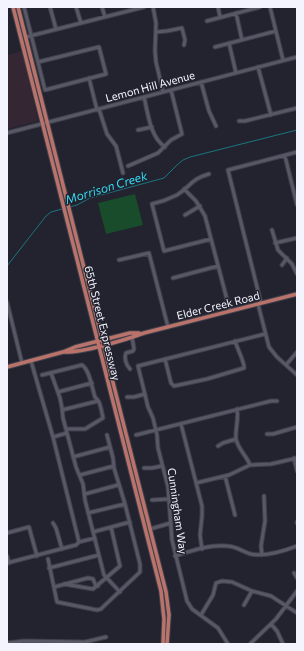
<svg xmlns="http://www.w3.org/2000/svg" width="304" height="651" font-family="Commissioner,sans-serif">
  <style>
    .education { fill: #342633 }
    .green { fill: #184c2b }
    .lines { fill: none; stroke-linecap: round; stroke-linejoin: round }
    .stream { stroke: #1b7582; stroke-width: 1 }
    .minor-casing { stroke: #3f3f4a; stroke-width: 5 }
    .major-casing { stroke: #3f3f4a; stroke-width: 5.5 }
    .minor { stroke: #575766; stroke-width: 3 }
    .major { stroke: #b9736b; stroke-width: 3.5 }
    .labels { text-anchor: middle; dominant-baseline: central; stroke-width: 3; stroke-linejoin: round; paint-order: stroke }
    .street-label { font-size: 11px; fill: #f3f4fd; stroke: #22232f }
    .water-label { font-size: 12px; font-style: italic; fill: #33dbf3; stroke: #22232f }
  </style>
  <rect width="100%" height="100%" fill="#22232f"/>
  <!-- education -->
  <path class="education" d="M22 51 38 121 7 129V55Z"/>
  <!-- green -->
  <path class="green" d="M135 194 143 225 106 234 98 203Z"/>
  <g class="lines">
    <!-- stream -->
    <path class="stream" d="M66 208 77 205 90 198 164 178 177 165 183 160 190 157 297 130
      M7 266 46 216 51 212 62 209"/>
    <!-- minor casing -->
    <g class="minor-casing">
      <path id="minor" d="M24 7 45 90 106 74 99 47 38 62
        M50 7 56 29
        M76 7 81 23
        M102 7 105 17
        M153 7 156 23 155 51 156 62 163 92
        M218 7 220 17
        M270 7 283 60
        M236 13 242 40
        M207 21 260 7
        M156 32 167 31 182 28 185 40 184 45
        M26 37 144 7
        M229 43 236 73
        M215 47 276 31
        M258 67 271 115
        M89 78 97 110
        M201 82 209 111 216 126
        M144 97C148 113 150 137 165 147
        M99 109 107 134 116 146 123 173
        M239 121H245L297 108
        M138 130 152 127
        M7 133 297 57
        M285 156 297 205
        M128 166 158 153 171 140 182 134 171 90
        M209 174C191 179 191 186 177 195 169 199 161 202 152 204L164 251 211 239
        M184 189 196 201 205 216 230 311
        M185 215 200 206
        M272 230 278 250 292 264 297 274
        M275 243 297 238
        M119 260 149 253 168 327
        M282 265 287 258
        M173 278 218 266
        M7 302 22 363
        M261 303 228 170 297 152
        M258 304 269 347 277 357 297 375
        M165 359 171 383 174 386 207 379 244 368C245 363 237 348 235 341
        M31 361 53 437 79 542
        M286 365 297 352
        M130 369C126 365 124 358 126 353L133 351 134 349 132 337
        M51 373 60 398 62 408 63 418 76 467 83 484 85 500 104 575 120 592
        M42 375 82 365C90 370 92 389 95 397 97 399 98 400 99 402 101 407 102 413 103 418L85 429H66
        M58 392 92 383
        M127 397H134L145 394
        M237 409C239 420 235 428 236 439 238 449 246 455 250 465
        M62 410 98 401
        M181 424 202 506V516L200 535 202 549
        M267 434H273L297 427
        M136 435 271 401H277
        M53 437 67 433
        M218 446 223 443 236 439
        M73 457 110 447
        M294 458 297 471
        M144 468H152L162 466
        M80 475 114 466
        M225 476 235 515
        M196 483 229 475 250 465 271 464 297 458
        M85 494 118 485
        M152 500 169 499
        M88 513 125 504
        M297 522V523
        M53 523 56 528 62 549
        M150 529 171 523
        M93 532 130 522
        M7 533 29 527 37 556
        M262 555 261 546 265 521 264 496
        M7 556 9 563
        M175 556C191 551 210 544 227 546 236 546 243 552 251 554 265 557 284 551 297 546
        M48 559 57 602 97 610 101 609 104 606 140 572V564L125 504 114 468 113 458 107 435
        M7 563 76 545 79 542 95 538
        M49 568 99 555
        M294 573 297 578
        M64 584 93 589 120 566 111 527
        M54 587 88 578 93 579 96 586H98
        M244 605 252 591
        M201 615 213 595 216 583 222 581 232 582 252 591 271 596 297 613
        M271 624 277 631 283 644
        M7 643 24 641 85 642 106 637
        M228 644 218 628 192 609 187 601 172 540 168 487 158 448 157 435 153 418 148 407 138 366 265 334
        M250 644 276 619 297 591"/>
    </g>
    <!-- major casing -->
    <g class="major-casing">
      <path id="major" d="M13 7 161 591 164 619 163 644
        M18 7 166 592 169 615 167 644
        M63 352C82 353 125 340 144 333L297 294
        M7 367 63 352 75 347 130 333H139"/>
    </g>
    <!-- minor -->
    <use href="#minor" class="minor"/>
    <!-- major -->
    <use href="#major" class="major"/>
  </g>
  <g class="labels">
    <!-- street labels -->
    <g class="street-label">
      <text transform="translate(150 86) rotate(-15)">Lemon Hill Avenue</text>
      <text transform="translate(218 305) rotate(-14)">Elder Creek Road</text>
      <text transform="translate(103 323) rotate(76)">65th Street Expressway</text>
      <text transform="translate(178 511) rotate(82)">Cunningham Way</text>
    </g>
    <!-- water labels -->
    <g class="water-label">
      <text transform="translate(106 187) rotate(-17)">Morrison Creek</text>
    </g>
  </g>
  <!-- border -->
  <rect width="304" height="651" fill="none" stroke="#f3f4fd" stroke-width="16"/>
</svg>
